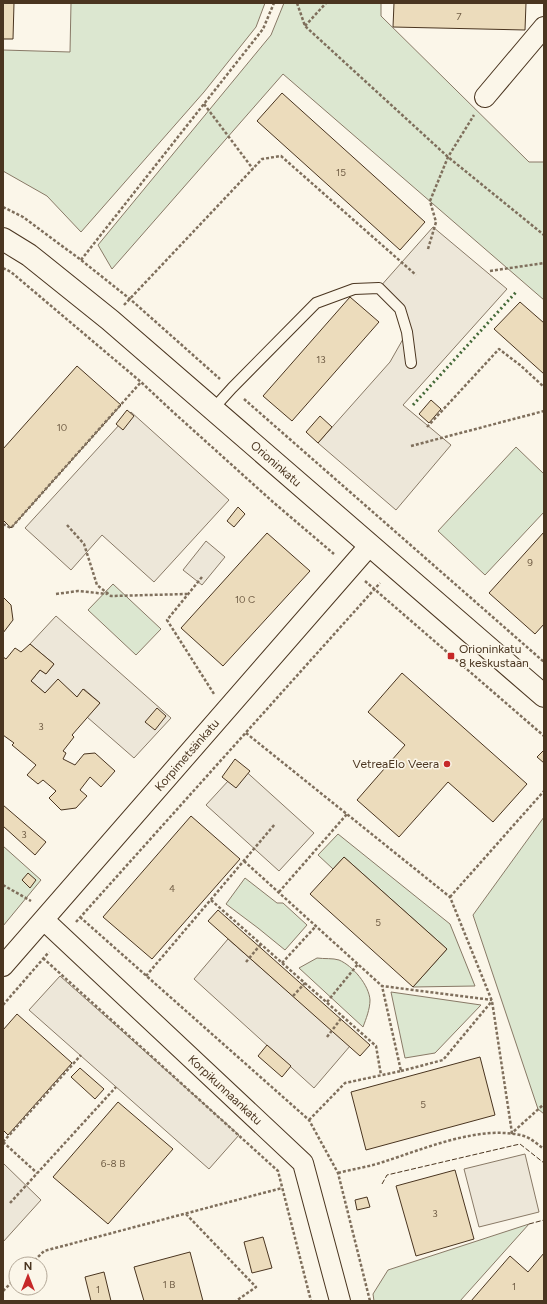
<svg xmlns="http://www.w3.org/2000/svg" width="547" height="1304" font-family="Figtree,sans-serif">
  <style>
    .green { fill: #dce7d0; stroke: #887966 }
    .parking { fill: #ede7d9; stroke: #887966 }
    .building { fill: #ecdcbc; stroke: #4a3520 }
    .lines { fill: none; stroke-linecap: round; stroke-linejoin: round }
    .service-casing { stroke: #4a3520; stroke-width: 12 }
    .minor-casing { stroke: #4a3520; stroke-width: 22 }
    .secondary-casing { stroke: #4a3520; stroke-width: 24 }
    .path { stroke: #7f6f5c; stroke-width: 2.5; stroke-dasharray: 3 2; stroke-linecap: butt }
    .service { stroke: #fbf6e9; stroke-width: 10 }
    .minor { stroke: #fbf6e9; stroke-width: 20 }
    .secondary { stroke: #fbf6e9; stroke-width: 22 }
    .hedge { stroke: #436837; stroke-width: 3; stroke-dasharray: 2 3; stroke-linecap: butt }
    .fence { stroke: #4a3520; stroke-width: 1; stroke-dasharray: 5 2; stroke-linecap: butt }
    .poi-dot { fill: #c62828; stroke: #fbf6e9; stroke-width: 1.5 }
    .labels { text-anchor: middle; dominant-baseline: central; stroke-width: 3; stroke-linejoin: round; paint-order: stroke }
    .number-label { font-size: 10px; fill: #725f47 }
    .street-label { font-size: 12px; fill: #4a3520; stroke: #fbf6e9 }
    .poi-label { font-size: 12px; fill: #4a3520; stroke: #fbf6e9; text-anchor: start }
  </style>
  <rect width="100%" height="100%" fill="#fbf6e9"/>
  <!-- green -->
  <path class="green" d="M71 3H265L256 27 204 92 81 232 47 196 3 171V50L70 52Z
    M284 3H381V16L529 162H544V300L283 74 112 269 98 245 271 35Z
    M516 447 544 474V512L485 575 438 531Z
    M113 584 161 629 136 655 88 610Z
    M544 817V1114L538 1109 473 915Z
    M338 834 450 924 475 986 413 987 447 949 344 857 333 869 318 855Z
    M3 846 41 880 3 926Z
    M245 878 277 903H283L307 925 285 950 258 928 226 904Z
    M317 958C324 959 333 958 339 960 353 966 369 985 370 1000 370 1009 366 1019 363 1027L299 968Z
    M391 992 481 1005 435 1053 405 1058Z
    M529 1224 460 1301H374L373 1294 388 1270Z"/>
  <!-- parking -->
  <path class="parking" d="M433 227 507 289 403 405 451 445 396 510 318 443 390 362 407 332 400 309 379 288Z
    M131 412 229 500 154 582 102 535 71 570 25 528Z
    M206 541 225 557 202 585 183 570Z
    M56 616 171 718 134 758 87 717 100 703 84 689 77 697 58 680 45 693 31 681 40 670 46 674 54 664 30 644Z
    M241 767 314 833 279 871 206 805Z
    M228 939 350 1046 314 1088 194 979Z
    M60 976 239 1135 209 1169 29 1010Z
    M525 1154 539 1212 479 1227 464 1169Z
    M3 1163 41 1200 3 1242Z"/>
  <!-- building -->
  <path class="building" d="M3 3H14L13 39H3Z
    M394 3H526L525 30 393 27Z
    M282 93 425 222 400 250 257 121Z
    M350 297 379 322 292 421 263 396Z
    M520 302 544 323V374L494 329Z
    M77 366 121 405 11 528 3 520V449Z
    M431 400 441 409 429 423 419 414Z
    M127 410 134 416 123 430 116 424Z
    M320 416 332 427 318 443 306 432Z
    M238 507 245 514 234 527 227 521Z
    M544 532V624L535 634 489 593Z
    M267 533 310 571 223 666 181 628Z
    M3 597 11 605 13 620 3 633Z
    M30 644 54 664 46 674 40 670 31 681 45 693 58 679 77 697 83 689 100 703 72 735 74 737 63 751 66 753 63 759 75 765 84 754 95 753 115 771 101 787 90 777 80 790 87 796 76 808 61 810 49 798 56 791 43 780 38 784 27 775 36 765 12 745 14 743 3 735V657L6 659 15 648 21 652Z
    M402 673 527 784 493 822 448 782 399 837 357 800 405 745 368 712Z
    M157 708 166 716 155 730 145 722Z
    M543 751 544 752V763L537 757Z
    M235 759 250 771 236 788 222 777Z
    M3 805 46 842 35 855 3 826Z
    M191 816 240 859 152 959 103 917Z
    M344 857 447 949 413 987 310 894Z
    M28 873 36 880 30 888 22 880Z
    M218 910 370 1045 360 1056 208 921Z
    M17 1014 72 1063 8 1135 3 1130V1030Z
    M267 1045 291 1066 282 1077 258 1056Z
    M480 1057 495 1115 366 1150 351 1092Z
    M80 1068 104 1089 95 1099 71 1077Z
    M118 1102 173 1149 108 1224 53 1177Z
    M455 1170 474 1239 416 1256 396 1186Z
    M367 1197 370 1207 357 1210 355 1200Z
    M263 1237 272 1268 252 1273 244 1242Z
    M190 1252 203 1301H144L134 1267Z
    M544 1253V1301H471L510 1256 528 1272Z
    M104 1272 111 1301H91L85 1277Z"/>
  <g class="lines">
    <!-- service casing -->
    <g class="service-casing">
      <path id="service" d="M213 409 232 388 316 303 354 289 379 288 400 309 407 332 411 363"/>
    </g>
    <!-- minor casing -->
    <g class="minor-casing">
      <path id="minor" d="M485 97 544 27
        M44 920 303 1163 340 1301
        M3 966 370 545"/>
    </g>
    <!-- secondary casing -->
    <g class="secondary-casing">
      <path id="secondary" d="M3 239 29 255 110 320 544 696"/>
    </g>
    <!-- path -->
    <path class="path" d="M297 3 305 26 448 157 544 235
      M305 26 326 3
      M204 104 253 169
      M3 207 23 217 81 260 130 299 220 379
      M428 249 436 222 430 201 448 157 474 115
      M81 260 263 29 274 3
      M3 268 11 272 141 382 172 411 273 502 334 554
      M490 271 544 263
      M124 305 262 159 281 156 416 275
      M244 399 544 662
      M427 427 499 349 520 365 544 387
      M411 446 544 411
      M3 524 11 528 141 382
      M67 525 84 544 97 585 111 596 187 594
      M202 577 167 620 214 694
      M365 581 544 736
      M56 594 78 591 107 594
      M246 733 450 897 492 1001 512 1133 544 1104
      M244 861 382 986 492 1000
      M3 885 31 901
      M279 892 347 814
      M450 897 544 791
      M211 900 376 1046 381 1075
      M80 917 309 1120 338 1173 370 1301
      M76 922 380 583
      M43 958 278 1171 311 1301
      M246 962 261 944
      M282 963 316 926
      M146 976 275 824
      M293 996 305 983
      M327 1002 358 964
      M3 1005 49 952
      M327 1037 343 1016
      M401 1071 443 1060 492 1001
      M309 1120 345 1083 401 1071 382 986
      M3 1142 81 1055
      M3 1142 37 1173
      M338 1173C353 1169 368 1167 383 1162 424 1149 481 1124 524 1136 531 1138 538 1145 544 1149
      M10 1203 116 1087
      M186 1214 256 1287 236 1301
      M31 1264 44 1251 282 1188
      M3 1291 16 1278"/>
    <!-- service -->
    <use href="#service" class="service"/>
    <!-- minor -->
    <use href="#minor" class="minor"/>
    <!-- secondary -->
    <use href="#secondary" class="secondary"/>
    <!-- hedge -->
    <path class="hedge" d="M413 405 517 291"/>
    <!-- fence -->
    <path class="fence" d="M382 1184 387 1175 520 1144 544 1163
      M529 1224 544 1220"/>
  </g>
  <!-- markers -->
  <g class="poi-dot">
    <rect x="447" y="652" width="8" height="8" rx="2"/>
    <circle cx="447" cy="764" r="4"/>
  </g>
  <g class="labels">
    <!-- number labels -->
    <g class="number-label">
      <text x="459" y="16">7</text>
      <text x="341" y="172">15</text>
      <text x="321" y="359">13</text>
      <text x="62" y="427">10</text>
      <text x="530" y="562">9</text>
      <text x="245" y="599">10 C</text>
      <text x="41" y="726">3</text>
      <text x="24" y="834">3</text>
      <text x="172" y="888">4</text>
      <text x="378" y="922">5</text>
      <text x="423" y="1104">5</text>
      <text x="113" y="1163">6-8 B</text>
      <text x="435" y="1213">3</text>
      <text x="169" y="1284">1 B</text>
      <text x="514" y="1286">1</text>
      <text x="98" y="1289">1</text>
    </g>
    <!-- street labels -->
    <g class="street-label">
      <text transform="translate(276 464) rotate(41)">Orioninkatu</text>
      <text transform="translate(187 755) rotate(-49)">Korpimetsänkatu</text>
      <text transform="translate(225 1090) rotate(43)">Korpikunnaankatu</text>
    </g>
    <!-- poi labels -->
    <g class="poi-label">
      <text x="459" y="649">Orioninkatu<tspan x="459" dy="14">8 keskustaan</tspan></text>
      <text x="439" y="764" text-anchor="end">VetreaElo Veera</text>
    </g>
  </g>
  <!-- border -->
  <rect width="547" height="1304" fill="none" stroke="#4a3520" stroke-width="8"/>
  <!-- north arrow -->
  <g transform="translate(28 1276)"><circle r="19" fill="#fbf6e9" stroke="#b4a999"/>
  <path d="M0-3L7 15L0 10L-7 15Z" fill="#c62828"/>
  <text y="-6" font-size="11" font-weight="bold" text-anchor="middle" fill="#4a3520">N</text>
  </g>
</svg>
